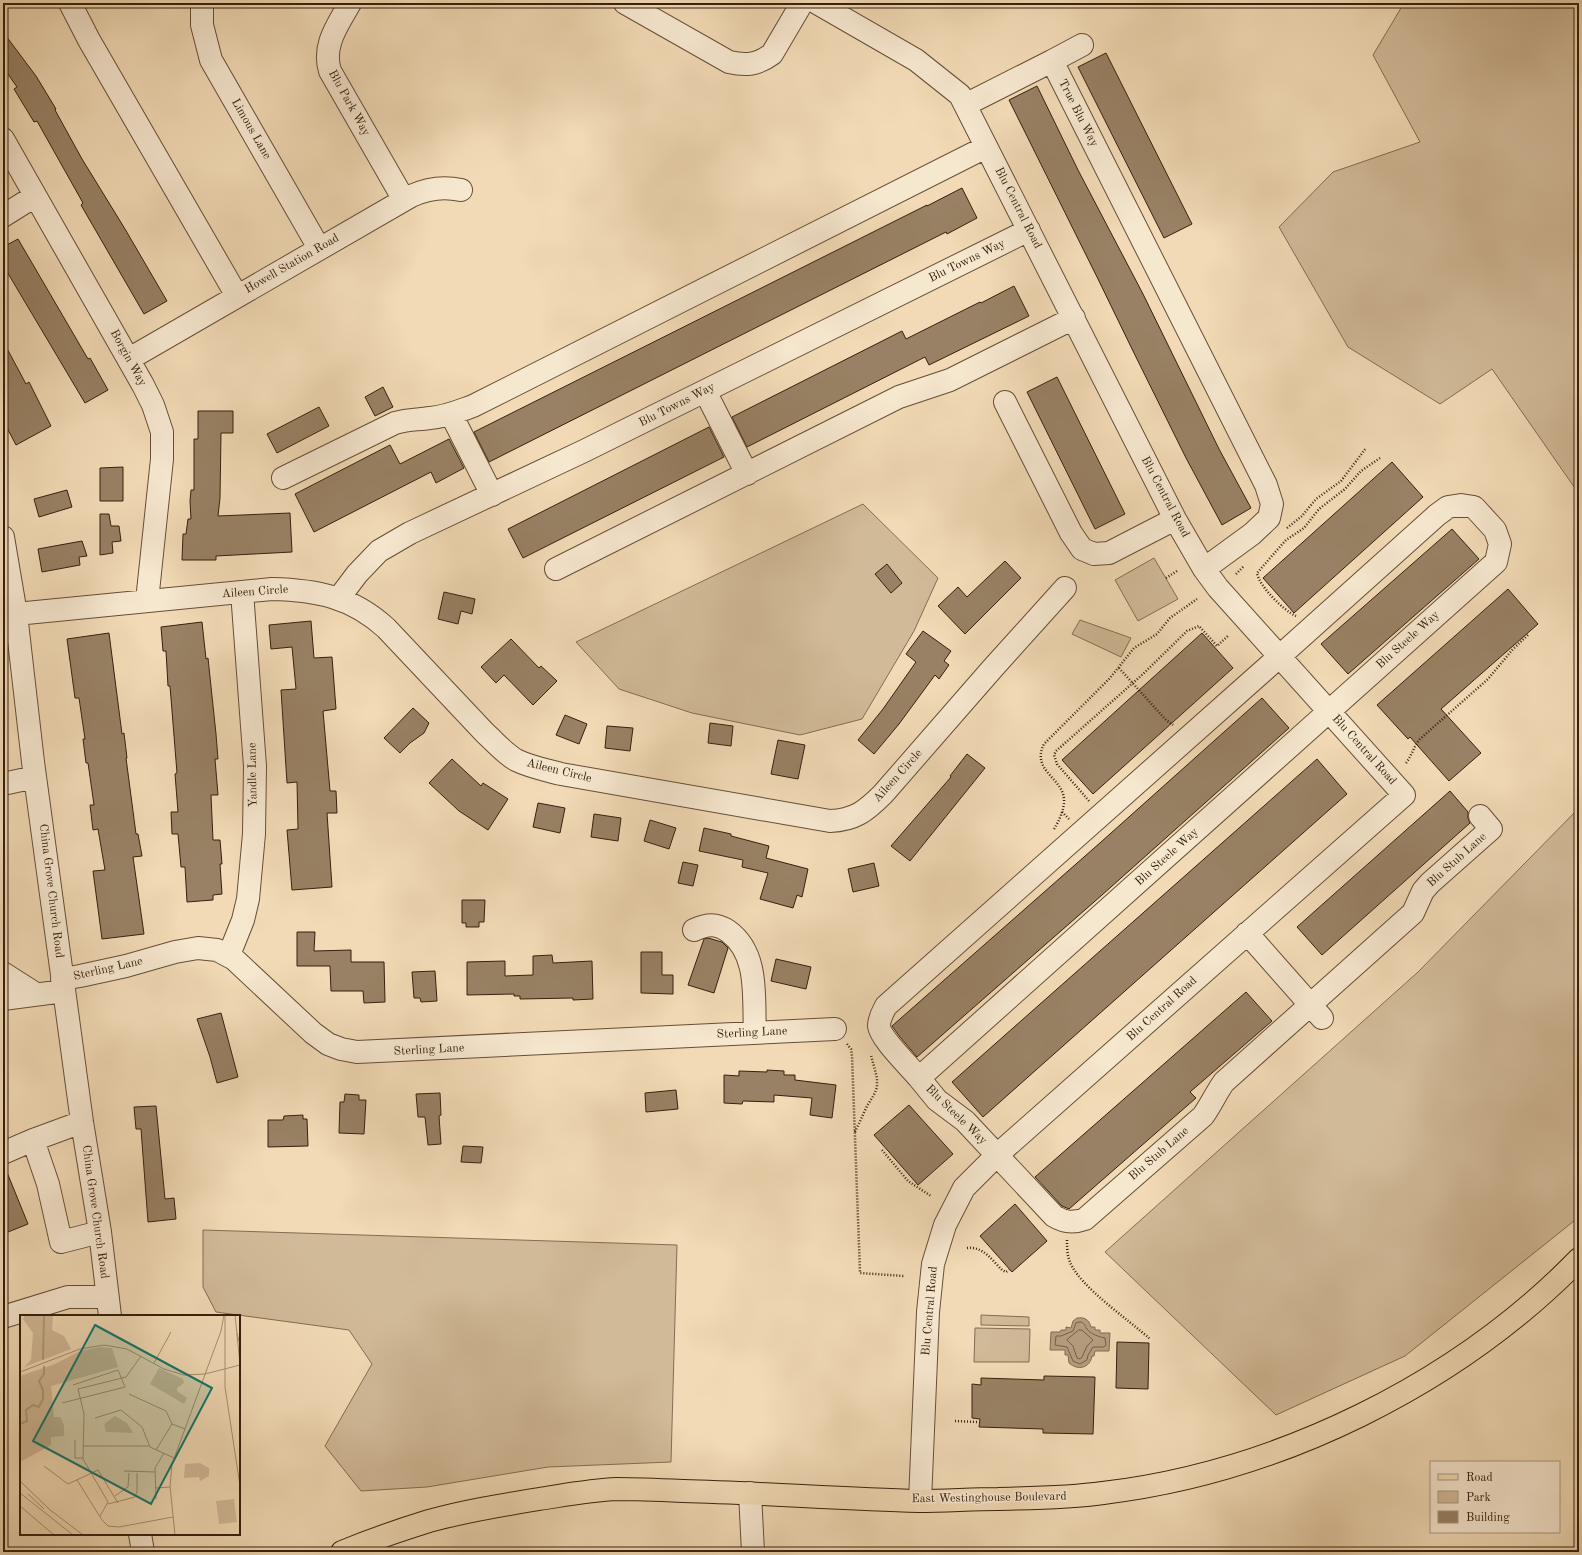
<svg xmlns="http://www.w3.org/2000/svg" width="1582" height="1555" font-family="'Old Standard TT',serif">
  <style>
    .green { fill: #d1ba98; stroke: #846d52 }
    .water { fill: #b29b7c; stroke: #816a4f }
    .lines { fill: none; stroke-linecap: round; stroke-linejoin: round }
    .shore { stroke: #745e44; stroke-width: 1 }
    .building { fill: #988164; stroke: #37200c }
    .minor-casing { stroke: #664e36; stroke-width: 24 }
    .major-casing { stroke: #37200c; stroke-width: 24 }
    .path { stroke: #37200c; stroke-width: 2.5; stroke-dasharray: 1 2; stroke-linecap: butt }
    .minor { stroke: #f6e7cf; stroke-width: 22 }
    .major { stroke: #f1dab5; stroke-width: 22 }
    .labels { text-anchor: middle; dominant-baseline: central; stroke-width: 3.5; stroke-linejoin: round; paint-order: stroke }
    .street-label { font-size: 12px; fill: #37200c; stroke: #f6e7cf }
    .inset-river { fill: none; stroke: #b29b7c; stroke-width: 2 }
    .inset-road { fill: none; stroke: #a79071; stroke-width: 1 }
    .view { fill: #0f766e; fill-opacity: 0.15; stroke: #0f766e; stroke-width: 2 }
    .inset-edge { fill: none; stroke: #37200c; stroke-width: 2 }
  </style>
  <rect width="100%" height="100%" fill="#f1dab5"/>
  <filter id="stains"><feTurbulence type="fractalNoise" baseFrequency=".005" numOctaves="4"/><feColorMatrix values="0 0 0 0 .2 0 0 0 0 .09 0 0 0 0 .02 0 0 0 .5 -.17"/></filter>
  <radialGradient id="worn" r=".72"><stop offset=".6" stop-color="#630" stop-opacity="0"/><stop offset="1" stop-color="#630" stop-opacity=".3"/></radialGradient>
  <!-- green -->
  <path class="green" d="M1404 3H1579V494L1492 369 1440 404 1348 347 1279 227 1333 172 1420 142 1373 55Z
    M863 504 938 578 914 631 862 719 800 735 692 713 619 689 576 642Z
    M1154 558 1178 599 1138 621 1115 580Z
    M1080 620 1131 638 1121 657 1072 634Z
    M1579 808V1217L1405 1356 1276 1415 1105 1252 1418 972Z
    M203 1230 677 1245 671 1462 548 1467 427 1487 361 1491 325 1446 372 1364 349 1330 216 1312 203 1287Z
    M981 1315 1029 1317V1326L981 1325Z
    M975 1328 1030 1329 1029 1362H974Z"/>
  <!-- water -->
  <path class="water" d="M1077 1318C1084 1317 1089 1319 1091 1327H1095V1330H1100V1333H1110L1109 1351H1095L1094 1356H1092C1090 1368 1078 1371 1069 1363L1068 1355H1065V1350H1050L1051 1332H1060L1061 1330H1066V1327L1071 1328 1073 1321Z"/>
  <g class="lines">
    <!-- shore -->
    <path class="shore" d="M1081 1322C1086 1324 1084 1325 1087 1329 1090 1334 1100 1337 1105 1338L1106 1345 1104 1347H1093L1088 1355 1087 1360 1080 1364 1073 1361 1067 1347 1055 1345 1056 1336H1061L1073 1331 1076 1323Z
      M1079 1330H1082L1093 1340 1087 1346 1082 1357 1080 1359 1077 1358 1073 1346 1067 1340Z"/>
  </g>
  <!-- building -->
  <path class="building" d="M3 32 36 76 56 109 55 110 82 159 125 229 167 301 144 314 81 205 83 203 37 121 34 122 14 89 17 87 3 67Z
    M1106 53 1192 224 1164 238 1078 67Z
    M1037 86 1078 170 1143 294 1219 449 1251 508 1222 525 1186 458 1133 351 1098 279 1009 100Z
    M962 188 977 218 947 234 946 232 489 462 474 432 927 205V206Z
    M18 239 88 359 90 358 108 390 85 403 3 265V247Z
    M1014 286 1029 316 929 365 925 357 747 447 732 417 902 331 906 339 980 302 981 303Z
    M3 341 26 384 29 382 51 426 16 445 3 420Z
    M1057 377 1125 514 1095 529 1027 392Z
    M383 387 393 407 375 416 365 397Z
    M319 407 329 426 277 453 267 434Z
    M198 411H233V433H221L220 498 218 516 290 513 292 552 216 556V560H182L183 534H186L188 519H191L190 501 191 490H194V439H198Z
    M709 427 724 457 523 558 508 529Z
    M449 439 464 468 436 483 431 472 314 532 295 494 390 445 400 464Z
    M1392 462 1423 497 1294 613 1263 578Z
    M123 467V501H100V468Z
    M67 490 72 507 39 517 34 499Z
    M100 514H109L111 526H119L121 541 112 542 113 553 100 555Z
    M1452 529 1479 559 1348 674 1321 644Z
    M82 541 87 556 79 557 80 565 42 572 38 549Z
    M1005 561 1021 578 965 634 938 606 958 587 967 597Z
    M887 564 902 583 891 593 875 574Z
    M1508 589 1538 624 1441 709 1481 753 1449 781 1410 737 1408 739 1377 705Z
    M444 592 475 599 472 614 461 611 458 624 438 619Z
    M311 621 314 658 332 657 336 709 323 711 330 791H336L337 813H327L332 887 292 890 287 830 298 829 297 782 287 783 281 690 296 689 292 647 271 649 269 625Z
    M202 622 206 659 208 658 216 734 218 759H215L218 795H211L213 840H220L222 864H220L222 894 213 895V900L187 902 185 867H181L178 834H172L171 812H178L175 774 177 773 170 686H168L166 651H163L161 627Z
    M923 631 951 651 944 661 949 665 939 679 935 675 899 724 874 754 858 740 883 709 916 662 906 654Z
    M109 633 122 734 124 733 127 758H126L136 834H138L142 856 133 857 144 934 102 939 93 871 105 870 98 829 93 830 90 805H94L88 763H86L83 739H85L79 698H75L67 639Z
    M1202 633 1233 668 1093 794 1062 760Z
    M511 639 539 668 541 666 557 681 533 705 504 675 496 683 481 667Z
    M1262 698 1289 728 1102 895 917 1057 900 1037 892 1026 1101 842Z
    M413 708 429 723 424 733 410 743 400 753 384 738Z
    M565 715 587 724 579 744 556 735Z
    M710 723 733 726 731 746 708 743Z
    M607 726 633 728 630 751 605 748Z
    M778 740 805 745 798 779 771 774Z
    M967 754 985 768 910 861 891 846 951 777 950 776Z
    M452 759 481 786 483 783 508 799 488 830 459 811 429 783Z
    M1317 759 1347 794 983 1117 952 1082Z
    M1450 791 1468 812V818L1470 823 1322 955 1297 927Z
    M538 803 565 808 560 833 533 827Z
    M594 814 621 818 618 841 591 837Z
    M650 820 676 828 669 849 644 841Z
    M704 828 731 834V836L769 846 766 858 808 869 802 897 797 895 793 908 760 899 768 873 742 867 743 860 699 851Z
    M683 862 698 865 693 886 678 883Z
    M874 863 879 886 853 892 848 869Z
    M462 900H485L484 922H479V927H466V923H462Z
    M297 932H315L314 951 351 950V962H384L385 1002 364 1003 363 991H331L330 966H297Z
    M708 938 722 942 728 948 714 993 688 985 704 939Z
    M641 952H662V975H673V994L641 993Z
    M552 955 553 963 592 961 593 999 573 1000V998L520 999V996H514V994L467 995V962L505 961V976L533 975V956Z
    M776 959 811 967 806 989 771 981Z
    M435 971 437 1001 421 1002 420 998H414L412 972Z
    M1246 992 1272 1021 1190 1092 1196 1098 1069 1209 1062 1206 1035 1177Z
    M221 1013 238 1077 217 1083 210 1057 197 1019Z
    M767 1070 784 1071V1075H795V1080L836 1085 832 1118 810 1115 812 1098 774 1095V1102L743 1101 742 1104 724 1103V1075L739 1076V1071L767 1072Z
    M676 1090 678 1109 646 1112 645 1093Z
    M440 1093 441 1115 439 1116 441 1144 428 1145 425 1117H418L416 1094Z
    M345 1094 359 1095V1100H366L364 1134 339 1133 340 1102H344Z
    M909 1105 953 1154 918 1185 874 1135Z
    M156 1106 165 1199 174 1198 176 1219 148 1222 141 1129H136L134 1107Z
    M303 1115V1119H307L308 1146 268 1147V1120H283L284 1116Z
    M463 1146 483 1147 481 1163 461 1162Z
    M3 1165H4L28 1224 3 1234Z
    M1015 1204 1047 1241 1012 1272 980 1236Z
    M1117 1342 1149 1343 1148 1389 1116 1388Z
    M1044 1376 1095 1377 1093 1434 1043 1433V1429L979 1427 980 1419 972 1418V1384L981 1385V1378L1044 1380Z"/>
  <g class="lines">
    <!-- minor casing -->
    <g class="minor-casing">
      <path id="minor" d="M70 3 89 40 237 296
        M202 3V25L211 60 319 248
        M350 3C338 25 322 45 330 71L404 200
        M625 3 729 62C746 66 757 65 772 54L802 3
        M817 3 916 60 960 95 1175 519 1204 569 1218 588 1404 795 997 1155 964 1188 945 1225 933 1264 928 1312 920 1501
        M1052 61 1082 45
        M965 105 1052 61 1266 485 1272 504 1269 518 1252 534 1204 569
        M3 139 143 385 153 405 162 432V459L147 601
        M3 216 35 196
        M129 359 411 196C428 188 443 186 461 190
        M705 391 747 474
        M1005 402 1071 533 1082 549 1094 554 1109 553 1175 519
        M451 414 492 495
        M283 478 395 423C409 419 416 420 430 418 445 417 459 411 473 406L986 147
        M3 537 16 614 33 762 82 1122 100 1232 110 1316
        M556 569 899 397 950 380 1074 318
        M339 598 357 574 379 551 410 533 584 451 1029 230
        M16 614 272 589C317 590 352 597 386 628L485 733C495 742 504 753 516 760 530 767 546 770 561 774L830 821C855 820 866 811 883 794L992 669 1065 588
        M3 784 35 777
        M694 930C707 924 716 923 728 931 760 954 753 999 755 1033
        M1247 933 1322 1018
        M229 955 243 920 248 899 254 834 255 766 242 592
        M3 973 36 994
        M62 979 80 976 126 966 175 952 198 948 217 950 234 959 313 1033 328 1044 341 1049 357 1052 835 1029
        M3 999 64 991
        M919 1078C911 1068 880 1038 879 1026 879 1018 883 1012 886 1006L1280 656 1437 515 1448 507 1461 505 1474 507 1495 530 1500 544 1496 562 919 1078 937 1100 965 1121 1054 1216C1065 1223 1074 1223 1085 1219L1203 1116C1211 1105 1216 1093 1224 1082L1413 913 1423 891 1430 883 1491 829 1480 816
        M33 1140 82 1122
        M3 1153 33 1140 48 1184 61 1242 100 1232
        M3 1317 68 1297H107
        M750 1493 753 1552
        M140 1534 143 1552"/>
    </g>
    <!-- major casing -->
    <g class="major-casing">
      <path id="major" d="M342 1552C371 1540 400 1530 429 1521 465 1511 502 1505 539 1499 565 1495 591 1490 617 1489 639 1489 661 1490 683 1491 762 1493 841 1499 919 1501 946 1501 972 1499 998 1499 1034 1498 1068 1498 1103 1493 1278 1472 1456 1385 1579 1259"/>
    </g>
    <!-- path -->
    <path class="path" d="M1287 528 1302 516 1316 499 1341 481 1366 448
      M1236 574 1244 566
      M1166 578 1177 571
      M1296 616C1284 611 1259 586 1257 573L1286 540 1304 528 1319 509 1345 489 1361 471 1380 458
      M1119 668 1166 720 1173 725
      M1406 763C1412 755 1414 746 1420 739L1488 679 1513 649 1529 634
      M1089 801 1057 764 1054 755 1056 751 1143 674 1187 631 1199 626 1217 646 1229 635
      M1062 812 1069 819
      M1054 829C1059 821 1063 812 1064 803 1066 778 1030 772 1044 744L1110 678 1134 648 1157 634 1170 618 1197 599
      M847 1044 851 1049 852 1056 860 1273 904 1276
      M855 1132 867 1106 875 1093 877 1087V1078L871 1055
      M882 1150 908 1181 931 1196
      M1067 1240C1067 1247 1067 1255 1070 1262 1079 1286 1129 1320 1150 1339
      M967 1248C983 1246 992 1260 1002 1270L1006 1272 1009 1270
      M955 1421 977 1422"/>
    <!-- minor -->
    <use href="#minor" class="minor"/>
    <!-- major -->
    <use href="#major" class="major"/>
  </g>
  <g class="labels">
    <!-- street labels -->
    <g class="street-label">
      <text transform="translate(349 103) rotate(61)">Blu Park Way</text>
      <text transform="translate(1078 113) rotate(63)">True Blu Way</text>
      <text transform="translate(251 129) rotate(60)">Limous Lane</text>
      <text transform="translate(1018 208) rotate(63)">Blu Central Road</text>
      <text transform="translate(967 261) rotate(-26)">Blu Towns Way</text>
      <text transform="translate(292 264) rotate(-30)">Howell Station Road</text>
      <text transform="translate(128 358) rotate(61)">Borgin Way</text>
      <text transform="translate(677 405) rotate(-27)">Blu Towns Way</text>
      <text transform="translate(1165 497) rotate(62)">Blu Central Road</text>
      <text transform="translate(255 592) rotate(-4)">Aileen Circle</text>
      <text transform="translate(1408 640) rotate(-42)">Blu Steele Way</text>
      <text transform="translate(1364 750) rotate(48)">Blu Central Road</text>
      <text transform="translate(559 771) rotate(14)">Aileen Circle</text>
      <text transform="translate(253 775) rotate(-91)">Yandle Lane</text>
      <text transform="translate(898 776) rotate(-48)">Aileen Circle</text>
      <text transform="translate(1167 857) rotate(-42)">Blu Steele Way</text>
      <text transform="translate(1457 860) rotate(-42)">Blu Stub Lane</text>
      <text transform="translate(51 891) rotate(83)">China Grove Church Road</text>
      <text transform="translate(108 969) rotate(-13)">Sterling Lane</text>
      <text transform="translate(1162 1009) rotate(-42)">Blu Central Road</text>
      <text transform="translate(752 1033) rotate(-3)">Sterling Lane</text>
      <text transform="translate(429 1050) rotate(-3)">Sterling Lane</text>
      <text transform="translate(956 1115) rotate(44)">Blu Steele Way</text>
      <text transform="translate(1159 1154) rotate(-41)">Blu Stub Lane</text>
      <text transform="translate(95 1212) rotate(82)">China Grove Church Road</text>
      <text transform="translate(930 1311) rotate(-85)">Blu Central Road</text>
      <text transform="translate(989 1498) rotate(-1)">East Westinghouse Boulevard</text>
    </g>
  </g>
  <!-- overview -->
  <g transform="translate(20 1315)">
    <rect width="220" height="220" fill="#f1dab5"/>
    <path d="M5 0H33L32 15 44 21 51 34 4 52 11 45 13 18 3 4ZM80 32 92 33 98 52 31 71 34 102H40L44 110V121L31 122V130L0 147V61L35 49 60 36ZM139 53 163 64 164 68 157 73V76L167 83 164 89 130 69ZM95 101 107 108 113 118 86 117 84 109ZM180 148 189 153V161L180 166 179 162 164 163 165 149ZM214 184 217 207 199 209 196 186Z" fill="#d1ba98"/>
    <path class="inset-river" d="M23 45 24 0M0 109 7 106 6 95 13 90 19 92 23 84V75L19 66 24 59V51"/>
    <path class="inset-road" d="M205 0V72L220 171M215 0 220 49M217 18 220 30M134 48 151 17M0 57 60 34 84 30 107 34 144 54 164 60 185 59 220 50M109 79 146 96 152 109 165 114M42 88 105 72 98 55 53 70M75 103 101 95 122 112 130 132 154 143M55 125V143H63M63 131H129M136 135 152 109M24 151 48 169 78 155 98 188M104 156 135 157M57 165 82 205 88 211 99 212 153 202M0 166 29 194 63 220M136 173 150 172M0 178 53 220M8 179 24 194M95 181 108 172 109 158M136 184 135 153 144 138M88 189 115 182 117 176V158M0 191 34 220M80 201 88 187 63 144 64 99 58 74 106 62 121 41M155 220 150 171 152 149 201 16 204 0"/>
    <path class="view" d="M75 10 192 73 131 189 13 126Z"/>
    <rect width="220" height="220" class="inset-edge"/>
  </g>
  <!-- margin -->
  <rect width="1582" height="1555" fill="none" stroke="#f1dab5" stroke-width="16"/>
  <rect x="4" y="4" width="1574" height="1547" fill="none" stroke="#37200c" stroke-width="2"/>
  <rect x="8" y="8" width="1566" height="1539" fill="none" stroke="#37200c"/>
  <!-- legend -->
  <rect x="1430" y="1461" width="130" height="72" fill="#f6e7cf" stroke="#aa9781"/>
  <rect x="1438" y="1474" width="20" height="6" fill="#f1dab5" stroke="#aa9781"/>
  <text x="1466" y="1481" font-size="12" fill="#37200c">Road</text>
  <rect x="1438" y="1491" width="20" height="12" fill="#d1ba98" stroke="#aa9781"/>
  <text x="1466" y="1501" font-size="12" fill="#37200c">Park</text>
  <rect x="1438" y="1511" width="20" height="12" fill="#988164" stroke="#aa9781"/>
  <text x="1466" y="1521" font-size="12" fill="#37200c">Building</text>
  <rect width="100%" height="100%" filter="url(#stains)"/>
  <rect width="100%" height="100%" fill="url(#worn)"/>
</svg>
